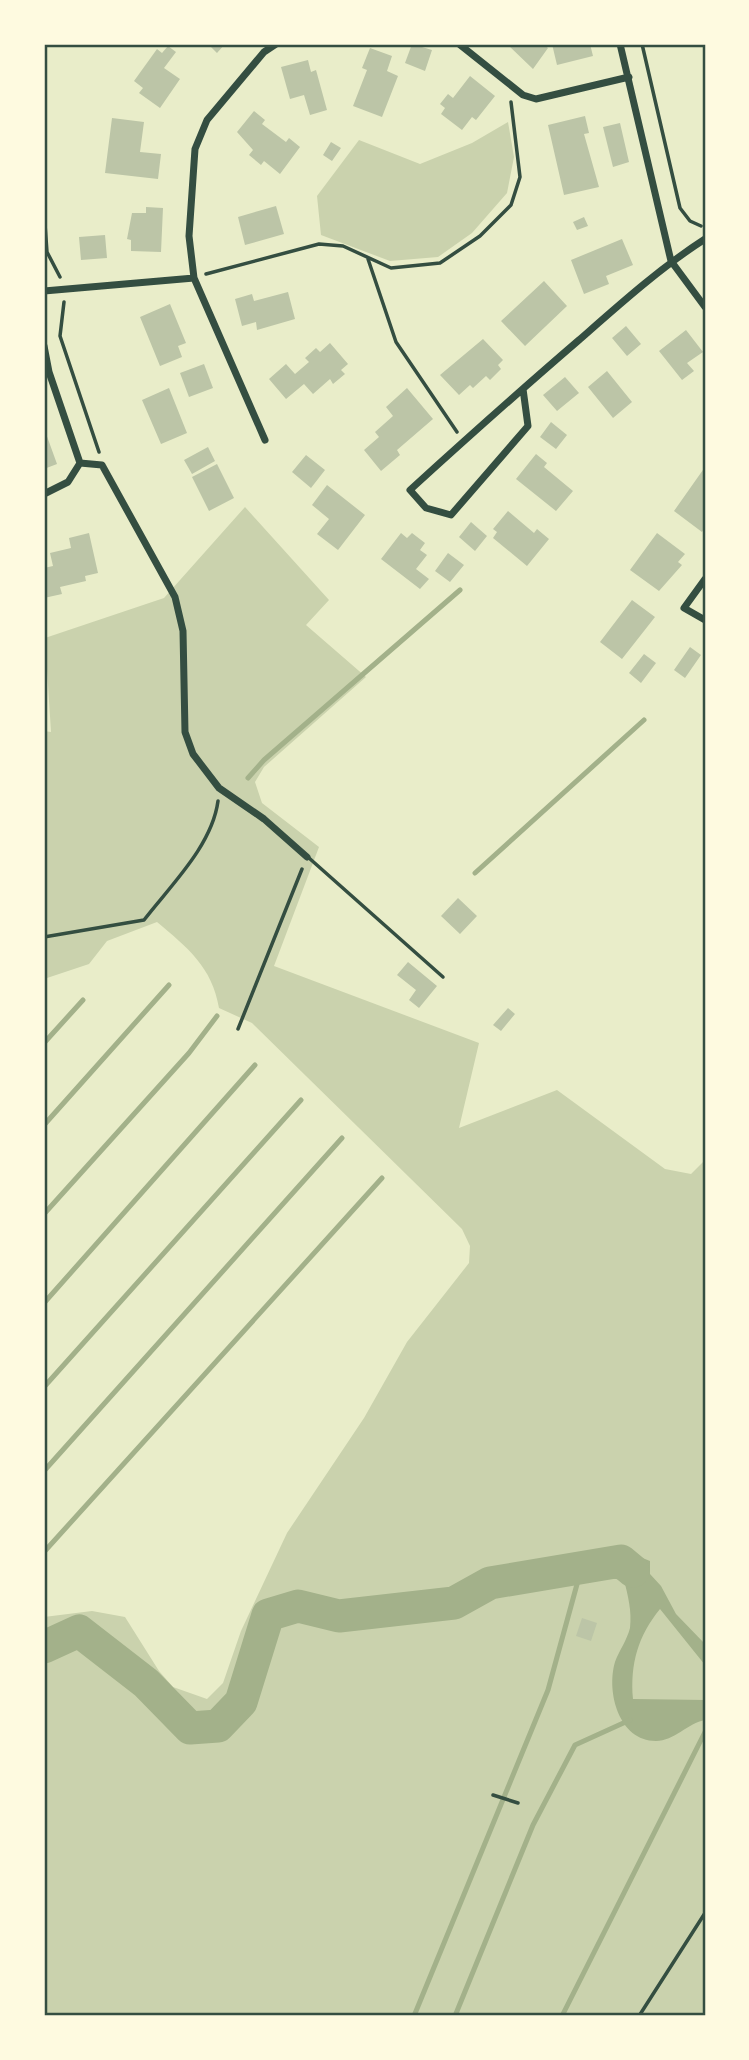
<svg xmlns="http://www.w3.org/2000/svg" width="749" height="2060" font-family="Commissioner,sans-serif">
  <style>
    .green { fill: #cad2ad }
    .water { fill: #a3b18a }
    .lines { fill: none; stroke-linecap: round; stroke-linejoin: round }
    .stream { stroke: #a3b18a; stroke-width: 5 }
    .river { stroke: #a3b18a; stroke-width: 33 }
    .building { fill: #bcc5a7 }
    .path { stroke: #344e41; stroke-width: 3.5 }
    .service { stroke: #344e41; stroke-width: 3.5 }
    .minor { stroke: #344e41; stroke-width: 7 }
    .neatline { fill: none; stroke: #344e41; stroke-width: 2.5 }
  </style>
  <rect width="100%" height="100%" fill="#e9edc9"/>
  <!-- green -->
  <path class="green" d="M508 122 514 157 507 193 472 233 438 257 390 261 321 235 317 196 359 140 420 164 472 143Z
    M245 507 329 600 306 625 366 677 264 767 255 782 262 803 319 847 274 966 479 1043 459 1128 557 1090 665 1169 691 1174 705 1160V2016H44V1617L92 1611 125 1617 159 1671 173 1687 207 1699 223 1683 241 1631 287 1533 364 1418 407 1342 469 1263 470 1246 462 1229 252 1023 219 1008C212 967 188 948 157 922L107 941 89 964 44 979V731L51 732 45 638 164 598Z"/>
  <!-- water -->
  <path class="water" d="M593 1553 640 1557 650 1561V1574L661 1586 676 1614 705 1644V1665L660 1609C638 1636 630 1664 633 1699L705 1700V1720C688 1723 674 1741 656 1741 619 1741 606 1692 615 1662 619 1651 627 1640 630 1628 632 1611 628 1596 624 1580L608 1578 593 1580Z"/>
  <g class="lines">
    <!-- stream -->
    <path class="stream" d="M248 778 264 760 460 590
      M475 873 644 720
      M44 1043 83 1000
      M44 1125 169 985
      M44 1214 189 1053 217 1016
      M44 1303 255 1065
      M44 1387 301 1100
      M44 1471 342 1138
      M44 1552 382 1178
      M414 2016 548 1690 582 1566
      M455 2016 533 1825 575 1745 630 1720
      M562 2016 705 1732"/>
    <!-- river -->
    <path class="river" d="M44 1647 79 1631 146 1683 190 1728 218 1726 241 1702 268 1615 298 1606 339 1616 454 1603 490 1583 621 1561 633 1571"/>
  </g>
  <!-- building -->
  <path class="building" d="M208 44H225L217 53Z
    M412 44 432 50 425 71 405 63Z
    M507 44H543L548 48 533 69Z
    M552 44H590L593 56 557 65Z
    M168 46 176 52 164 68 180 79 160 108 139 93 143 88 134 81 157 49 162 53Z
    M370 48 392 56 387 71 398 76 382 117 353 106 367 70 362 68Z
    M308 60 311 72 316 70 327 110 310 115 304 95 290 99 281 67Z
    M470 76 495 96 476 120 472 117 462 130 441 114 445 108 440 104 448 94 453 98Z
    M254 111 265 120 262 124 286 142 289 138 300 147 280 174 264 161 261 165 249 155 253 150 237 132Z
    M585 116 589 133 584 134 599 187 564 195 548 125Z
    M112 118 144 122 140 152 161 154 158 179 105 173Z
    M620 123 629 162 613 167 603 127Z
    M331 142 341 148 332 161 323 155Z
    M276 206 284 234 245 245 238 217Z
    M146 207 163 208 161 252 131 251V240L127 239 132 213H146Z
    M584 217 588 226 577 230 573 222Z
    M105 235 107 258 81 260 79 237Z
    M622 239 633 265 606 276 609 284 584 294 571 260Z
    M544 281 567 306 525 346 501 321Z
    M288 292 295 319 257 330 256 322 242 326 235 299 252 294 254 301Z
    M170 304 186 343 178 346 182 357 160 366 140 317Z
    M626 326 641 344 627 356 612 338Z
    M686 330 703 352 687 363 694 371 682 380 659 351Z
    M483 339 503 360 498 365 501 369 490 380 486 376 473 388 470 385 459 395 440 375Z
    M330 343 348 364 341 370 345 374 333 384 330 379 313 394 304 384 286 399 269 379 286 364 295 374 309 362 305 358 316 348 320 352Z
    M204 364 213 388 189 397 180 373Z
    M607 371 632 402 613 418 588 387Z
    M565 377 579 393 557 411 543 395Z
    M169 388 187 433 161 444 142 400Z
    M407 388 433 419 397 450 400 455 381 471 364 450 379 437 375 432 393 416 386 407Z
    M551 422 567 435 556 449 540 437Z
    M44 428 57 464 44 469Z
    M208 447 215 461 192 474 184 460Z
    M536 454 547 463 544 467 573 491 556 511 516 479Z
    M306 455 325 470 311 488 292 472Z
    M217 464 234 498 209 511 192 477Z
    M705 467V527L702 532 674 511Z
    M327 485 365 515 338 550 317 534 329 519 312 505Z
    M508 511 534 533 537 529 549 539 527 566 493 538 497 532 493 529Z
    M471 522 487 536 475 551 459 537Z
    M89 533 98 573 85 576 86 581 60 587 62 594 44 598V568L53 566 50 553 71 548 69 538Z
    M401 533 407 538 412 533 425 543 420 550 427 555 416 569 429 579 420 589 381 559Z
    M657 533 685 554 678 562 682 565 659 591 630 570Z
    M448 553 464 565 450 582 435 571Z
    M632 600 655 617 622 659 600 642Z
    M690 647 701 655 685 678 674 670Z
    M644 654 656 663 641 683 629 673Z
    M458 898 477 916 460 934 441 916Z
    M408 962 437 986 419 1008 409 1000 416 990 397 975Z
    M508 1008 515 1014 501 1031 493 1025Z
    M582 1618 597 1623 591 1641 576 1636Z"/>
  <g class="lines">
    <!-- path -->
    <path class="path" d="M642 44 680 208 690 221 701 226
      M44 210 47 252 60 277
      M368 259 396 342 457 432
      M705 262V273
      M206 274 319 244 343 246 391 268 440 263 480 236 511 205 520 177 511 102
      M64 302 60 336 99 452
      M44 937 144 920C170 886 212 846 218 801
      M238 1029 302 869
      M493 1795 518 1803
      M639 2016 705 1913"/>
    <!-- service -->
    <path class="service" d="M309 858 443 977"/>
    <!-- minor -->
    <path class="minor" d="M459 44 523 95 536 99 629 77
      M620 44 671 261 705 307
      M44 291 194 278
      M44 346 49 372 80 463
      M523 389 528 426 451 515 426 508 410 490C466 439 522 389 579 340 620 304 660 268 705 239
      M265 440 194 278 189 236 195 149 207 120 264 52 276 44
      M80 463 102 465 175 597 183 631 185 732 193 754 219 788 264 819 307 857
      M44 494 68 482 80 463
      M705 579 684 608 705 620"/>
  </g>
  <!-- border -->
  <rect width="749" height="2060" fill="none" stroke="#fefae0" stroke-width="91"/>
  <rect x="46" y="46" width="658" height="1968" class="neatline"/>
</svg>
